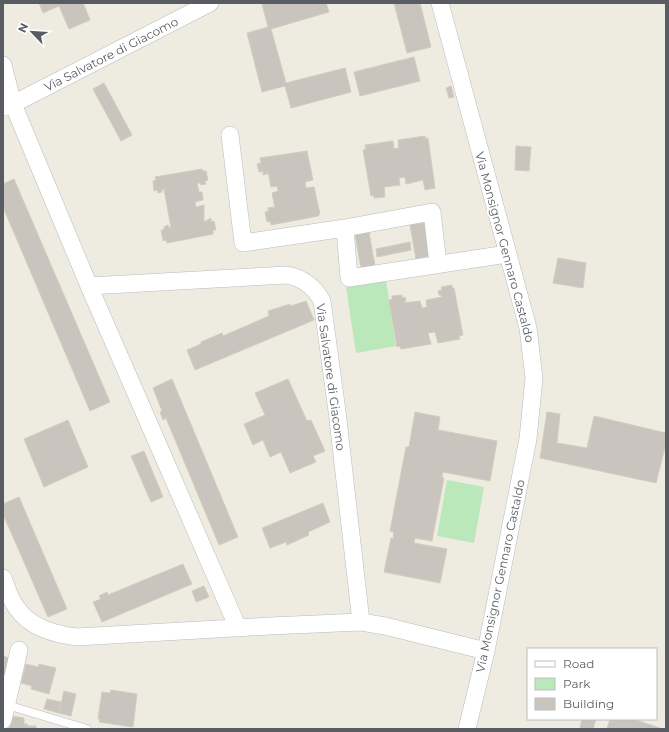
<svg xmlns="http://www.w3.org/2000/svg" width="669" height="732" font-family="Montserrat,sans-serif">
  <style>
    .green { fill: #bae8ba }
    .building { fill: #c9c4bd; stroke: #d3cdbe }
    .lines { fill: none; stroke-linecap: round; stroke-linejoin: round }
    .lane-casing { stroke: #b8bbc1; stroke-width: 9 }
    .street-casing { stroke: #b8bbc1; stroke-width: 18 }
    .lane { stroke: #fff; stroke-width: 8 }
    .street { stroke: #fff; stroke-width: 17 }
    .labels { text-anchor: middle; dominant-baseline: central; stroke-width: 3.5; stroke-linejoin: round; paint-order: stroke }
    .street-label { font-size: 12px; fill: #595d63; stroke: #fff }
  </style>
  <rect width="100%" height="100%" fill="#eeebe0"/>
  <!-- green -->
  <path class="green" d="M386 281 396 346 356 353 346 287Z
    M447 480 484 487 474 543 437 536Z"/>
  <!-- building -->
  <path class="building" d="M39 3H83L90 20 69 29 59 6 43 13Z
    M268 3H326L329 12 271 29 286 83 345 68 351 92 291 108 285 86 262 92 247 33 268 27 262 4Z
    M394 3H420L431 47 407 53Z
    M414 57 420 81 360 96 354 72Z
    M104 83 132 135 121 141 93 89Z
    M451 86 454 97 449 98 446 88Z
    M425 136 426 139 428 138 435 188 425 190 423 180 406 184 405 177 399 178 400 185 384 187 385 197 374 198V195L371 196 363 150 366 149 365 145 393 141 394 149 399 148 398 140Z
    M516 146 531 147 529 171 515 170Z
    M307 151 313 180 305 182 306 188 314 187 320 214 318 216 271 225 270 221 267 222 265 212 269 211 268 208 273 207 274 209H275L272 193 278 191 277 186 271 187 268 172 267 174 263 175V171L259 172 257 164 261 163 260 158Z
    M202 169 203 171H206L208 180 205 181 206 184 201 185 200 183H197L199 192H202L203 200 195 202 196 207 204 205V222L211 218V222L214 221 216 230H213V234L167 243 166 240 163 241 161 230H164V227L168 225 169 228H171L164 189 162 190V192L158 193 157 190 154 191 153 181 156 180 155 177Z
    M14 179 110 402 90 411 3 207V184Z
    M424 223 430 256 416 259 410 225Z
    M369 232 375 266 361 268 355 235Z
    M410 242 411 250 377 257 376 249Z
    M558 258 586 263 583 288 553 283Z
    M452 285V288H454L463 335 459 336 460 339 438 343 435 332 428 333 431 344 401 349 400 346 397 347 389 300 392 299V296L402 295V298L405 297 406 301 403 303 420 301 422 308 427 307 426 300 442 297 441 295H439L438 291 442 290 441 287Z
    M306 301 314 320 195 370 187 350 201 344V342L222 333 223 336 269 316 268 311 290 304 291 306Z
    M172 379 238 537 219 545 166 418 163 420 160 412 162 411 153 388Z
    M288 379 307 421 311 420 325 451 313 456 316 462 290 473 281 452 270 457 263 440 253 445 244 424 265 415 255 393Z
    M415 412 440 417 438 430 497 441 490 481 443 472 442 478H444L432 541 415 538 414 543 447 549 440 583 384 572 391 538 393 539 394 532 390 531 406 447H409Z
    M547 412 560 414 557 443 587 448 594 416 666 433V443L656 483 540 458Z
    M68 420 88 467 44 487 24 439Z
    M144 451 163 497 151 502 131 456Z
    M19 497 67 609 48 617 3 514V504Z
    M323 503 330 522 308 532 309 535 287 545 286 542 270 548 262 528Z
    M183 564 192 584 102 622 93 602 101 599 99 596 107 592 108 595Z
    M204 586 209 597 196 602 192 591Z
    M3 656 13 659 7 682 3 681Z
    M26 664 38 667 39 664 56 668 49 694 31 689 32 686 21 683Z
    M111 690 137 694 133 727 99 722 100 719H98L102 692 110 693Z
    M64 691 76 694 71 716 59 713Z
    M47 699 61 702 59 713 44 709Z
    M12 716 24 718V724H27L28 726H36V729H9Z
    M582 719H596L593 729 580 728Z
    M610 719H633L663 729H607Z"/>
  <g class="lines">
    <!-- lane casing -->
    <g class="lane-casing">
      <path id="lane" d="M7 705 87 729"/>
    </g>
    <!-- street casing -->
    <g class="street-casing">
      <path id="street" d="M440 3 528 328 534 378 528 439 486 651 467 729
        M3 65 13 104 89 286 238 628
        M3 107 13 104 210 3
        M230 135 243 243 345 228 349 278 507 254
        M345 228 432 212 438 264
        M89 286 287 275C303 278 314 286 322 301L337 411 361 622
        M3 578C7 588 10 599 16 607 30 628 54 634 77 637L270 626 361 622 385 626 486 651
        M3 720 19 650"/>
    </g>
    <!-- lane -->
    <use href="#lane" class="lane"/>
    <!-- street -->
    <use href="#street" class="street"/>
  </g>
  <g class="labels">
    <!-- street labels -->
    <g class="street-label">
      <text transform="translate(111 54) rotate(-27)">Via Salvatore di Giacomo</text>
      <text transform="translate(505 247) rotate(75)">Via Monsignor Gennaro Castaldo</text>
      <text transform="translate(331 377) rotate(82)">Via Salvatore di Giacomo</text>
      <text transform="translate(500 576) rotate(-78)">Via Monsignor Gennaro Castaldo</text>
    </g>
  </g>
  <!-- border -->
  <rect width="669" height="732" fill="none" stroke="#595d63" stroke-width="8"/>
  <!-- legend -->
  <rect x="527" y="648" width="130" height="72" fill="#ffffff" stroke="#bdbec1"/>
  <rect x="535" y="661" width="20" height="6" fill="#ffffff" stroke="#bdbec1"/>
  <text x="563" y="668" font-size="12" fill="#595d63">Road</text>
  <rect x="535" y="678" width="20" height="12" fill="#bae8ba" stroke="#bdbec1"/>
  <text x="563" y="688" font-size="12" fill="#595d63">Park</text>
  <rect x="535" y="698" width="20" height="12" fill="#c9c4bd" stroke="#bdbec1"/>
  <text x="563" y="708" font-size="12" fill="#595d63">Building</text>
  <!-- north arrow -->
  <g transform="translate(32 32) rotate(295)" stroke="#ffffff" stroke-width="3" paint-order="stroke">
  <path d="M0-3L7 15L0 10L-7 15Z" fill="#595d63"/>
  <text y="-6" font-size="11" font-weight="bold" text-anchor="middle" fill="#595d63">N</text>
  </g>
</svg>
